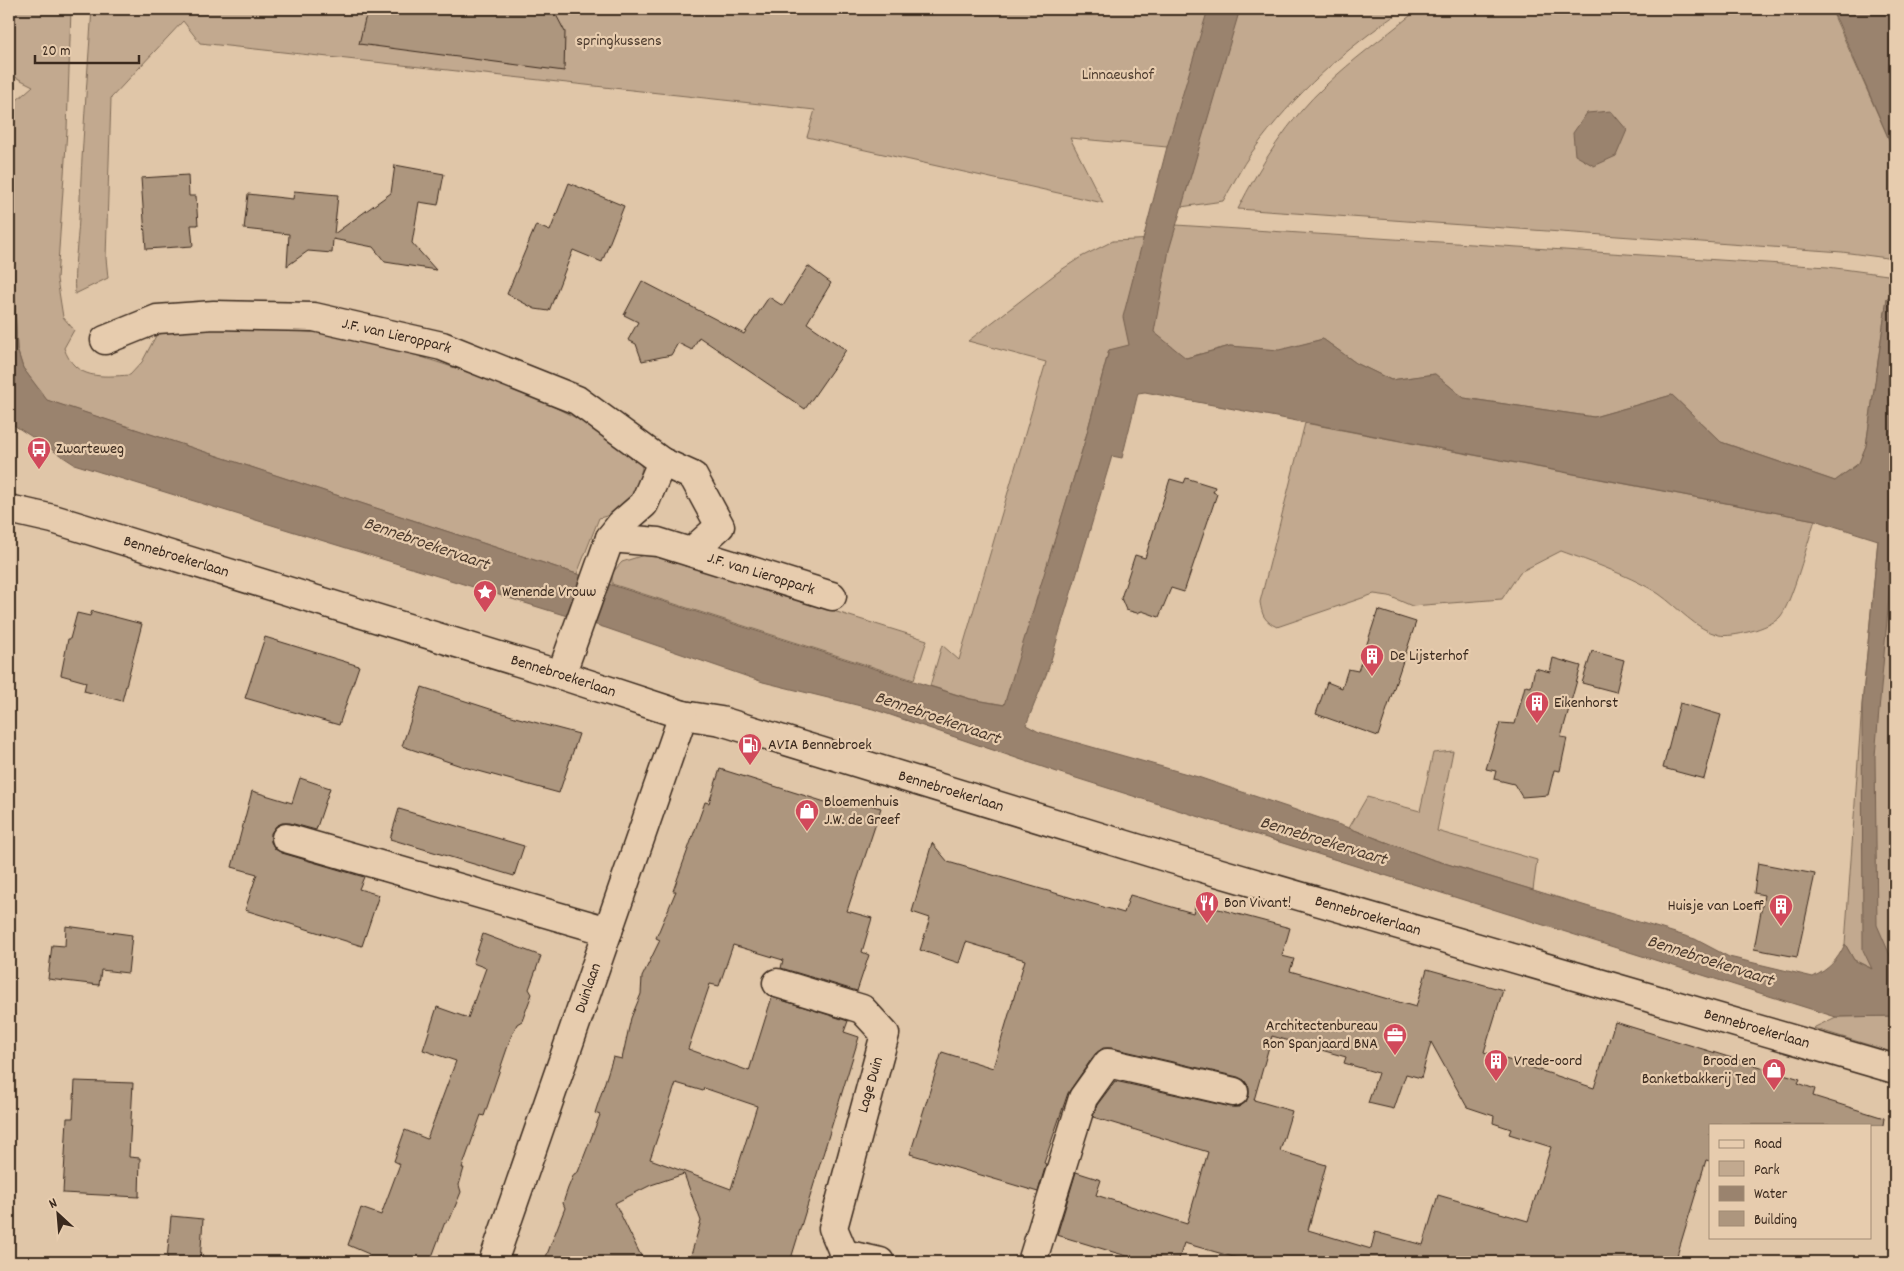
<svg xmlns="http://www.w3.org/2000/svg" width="1904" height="1271" font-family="Dekko,sans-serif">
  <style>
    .green { fill: #c2a98f; stroke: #7e6a56 }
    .water { fill: #9a836e; stroke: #745f4e; fill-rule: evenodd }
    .building { fill: #ad967e; stroke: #3b2a1e; fill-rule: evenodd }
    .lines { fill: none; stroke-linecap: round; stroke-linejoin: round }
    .minor-casing { stroke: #3b2a1e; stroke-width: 31 }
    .minor { stroke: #e7ccae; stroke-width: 28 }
    .labels { text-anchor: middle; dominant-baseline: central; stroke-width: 4.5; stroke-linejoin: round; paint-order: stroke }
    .park-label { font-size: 16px; fill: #4f3d2f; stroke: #e7ccae }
    .street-label { font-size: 16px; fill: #3b2a1e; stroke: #e7ccae }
    .poi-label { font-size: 16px; fill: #3b2a1e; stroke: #e7ccae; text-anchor: start }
    .water-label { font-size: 18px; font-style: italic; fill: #4e3c2e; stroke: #e7ccae }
  </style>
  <rect width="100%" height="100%" fill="#e0c6a8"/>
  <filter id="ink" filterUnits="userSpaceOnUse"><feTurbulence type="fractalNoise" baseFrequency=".02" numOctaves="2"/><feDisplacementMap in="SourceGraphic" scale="10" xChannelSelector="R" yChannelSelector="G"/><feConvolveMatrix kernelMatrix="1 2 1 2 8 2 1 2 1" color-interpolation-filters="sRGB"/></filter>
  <g filter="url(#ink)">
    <!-- green -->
    <path class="green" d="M9 9H71L67 130 57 279 63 317 74 330 64 348C75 380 101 377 130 375L142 362 158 332 235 327 325 333 409 353 517 388 584 422 636 453 642 468 633 504 622 512 599 518 577 574 46 400 23 368 17 349 9 177V107L33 86 9 74Z
      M92 9H1404C1344 50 1295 93 1252 152 1241 167 1233 185 1223 201L1181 207 1189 181 1167 147 1070 138 1103 203 807 137 815 110 200 43 183 21 111 98 106 258 108 278 75 294C73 269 78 244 79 218 82 148 87 79 92 9Z
      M1422 9H1831L1895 153V259L1842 252 1238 209C1260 165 1289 119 1326 85 1352 60 1383 38 1411 15Z
      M1176 225 1828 267 1895 276V298H1887L1866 446 1859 463 1835 481 1721 442 1672 395 1594 417 1464 398 1435 374 1391 380 1356 363 1323 339 1279 351 1230 346 1186 358 1109 350 1084 444 1005 705 971 699 930 686 942 645 959 660 1046 362 968 341 1058 272 1081 257 1113 241 1156 239Z
      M1305 423 1815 520C1808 541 1792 603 1780 617 1770 628 1732 638 1719 635 1695 629 1679 608 1659 594 1635 578 1589 561 1561 551L1520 572 1502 599 1412 606 1389 596 1374 594 1277 627C1264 621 1262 615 1260 602Z
      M1895 530V962L1873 969 1854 960 1845 944 1862 705 1878 540H1894Z
      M644 555 666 559 927 640 914 680 612 584V573L622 562Z
      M1453 751 1437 831 1537 860 1533 890 1431 859 1349 828 1367 797 1420 811 1433 753Z
      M1895 1016V1053L1813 1028 1836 1017Z"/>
    <!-- water -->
    <path class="water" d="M1208 9H1240L1169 250 1154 332 1186 358 1230 346 1279 350 1323 339 1356 363 1391 380 1435 374 1464 398 1594 417 1672 395 1721 442 1835 481 1859 463 1866 446 1887 298H1895V530L1875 756 1877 925 1893 962H1895V1016L1836 1017 1060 773 873 709 763 682 606 628 74 464 9 422V180L17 349 23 368 47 400 577 574 970 699 1004 705 1084 444 1109 350 1129 345 1123 317 1167 147ZM1145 392 1815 520 1878 540 1862 705 1863 950 1872 969 1854 960 1845 944C1837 961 1829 969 1813 977L1729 957 1695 939 1431 859 1349 828 1198 777 1039 732 1026 725 1048 670 1112 456 1122 458 1138 393Z
      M1831 9H1895V153L1838 22Z
      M1611 111 1627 130 1616 156 1594 166 1575 155 1573 133 1587 113Z"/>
    <!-- building -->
    <path class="building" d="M373 9H553L565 32 564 71 359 44 365 19Z
      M395 165 444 174 438 205 419 202 412 243 436 270 385 262 373 247 333 239 332 253 308 251 287 266 289 234 244 229 248 194 293 199 294 191 338 195 334 234 391 193Z
      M188 175 189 196H196L198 225H191L193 246 146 249 141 178Z
      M569 183 624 206 602 262 573 250 549 311 535 309 507 294 536 225 550 231Z
      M808 266 831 283 807 323 846 350 805 409 699 337 692 350 678 343 671 355 642 361 636 344 628 340 638 322 624 315 642 281 744 334 769 297 783 306Z
      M1186 478 1215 487 1213 492 1217 494 1184 592 1171 588 1159 617 1142 611 1137 613 1126 610 1121 598 1135 555 1145 558 1170 479 1184 483Z
      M1378 610 1416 622 1378 736 1316 714 1327 682 1342 688 1348 669 1358 671Z
      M92 611 142 624 122 701 84 691 86 682 61 675 68 639H70L77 613 90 616Z
      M265 637 359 666 339 725 245 698Z
      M1592 651 1624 660 1616 692 1582 683Z
      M1553 658 1581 666 1561 737 1567 738 1560 771 1554 770 1548 795 1522 797 1514 784 1494 779 1496 771 1486 769 1500 723 1515 724 1525 686 1531 687 1535 668 1550 672Z
      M422 687 515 717 579 734 559 793 464 767 402 746Z
      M1680 703 1721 715 1704 779 1663 768Z
      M720 769 841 807 845 798 881 808 847 911 872 918 862 952 869 955 857 991 781 968 783 960 733 945 719 986 710 984 688 1049 749 1071 772 997 848 1021 844 1032 859 1037 790 1262H689L701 1221 684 1174 651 1185 615 1203 644 1262H544L565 1208 563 1203 568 1188 574 1174 578 1172 600 1115 595 1113 613 1057 622 1059 631 1018 641 994 642 977 660 940 656 938 676 891H673L705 802 709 803ZM676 1083 703 1091 704 1088 757 1106 731 1189 650 1159Z
      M300 778 330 788 316 830 290 823H282L276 826 271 833V842L275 849 282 853 364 877 359 889 379 895 362 946 245 910 257 874 232 867 252 791 292 803Z
      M399 809 524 846 514 876 390 839Z
      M932 843 948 862 1124 913 1130 895 1193 913 1196 903 1290 928 1282 956 1294 959 1290 971 1416 1007 1427 969 1503 990 1484 1052 1594 1088 1615 1022 1800 1079 1798 1083 1815 1089 1813 1096 1884 1118 1883 1125H1710V1161L1706 1160 1675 1262H1251L1184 1243 1178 1262H1148L1113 1252 1057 1235 1076 1172 1101 1180 1096 1195 1187 1224 1208 1152 1093 1117 1097 1105 1115 1081 1231 1107H1239L1246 1102 1249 1095V1087L1244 1080 1238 1077 1112 1048H1103L1095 1054 1068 1093 1044 1163 1046 1164 1038 1192 910 1154 942 1052 993 1068 1025 960 966 942 959 963 920 950 930 918 912 912ZM1272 1036 1346 1057 1344 1063 1378 1073 1368 1103 1394 1109 1406 1074 1421 1078 1431 1042 1467 1107 1494 1116 1493 1123 1511 1129 1509 1134 1551 1147 1528 1221 1438 1195 1423 1245 1375 1232 1371 1249 1308 1230 1326 1165 1280 1151 1292 1111 1254 1100Z
      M1758 863 1815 874 1797 957 1754 949 1764 895 1754 893Z
      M66 926 132 935 128 973 101 970 99 985 48 979 52 945 65 946Z
      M483 934 541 956 529 989 532 994 522 1021 517 1024 511 1037 484 1116 481 1115 462 1168H464L459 1185 461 1192 450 1219 445 1222 430 1262H366L369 1254 348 1245 361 1208 381 1215 400 1164 394 1161 405 1130 427 1139 456 1061 423 1050 437 1007 468 1018 486 968 473 963Z
      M75 1081 133 1083 129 1157 140 1158 139 1197 63 1193 67 1118H73Z
      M171 1216 203 1219 200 1262 167 1260Z"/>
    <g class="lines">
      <!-- minor casing -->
      <g class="minor-casing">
        <g id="minor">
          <path id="s1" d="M105 340 157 319 214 315 314 317 442 346 577 400 662 462 693 476 720 526 691 552"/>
          <path id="s2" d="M9 509 53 519 561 675 683 715 721 721 1172 859 1895 1069"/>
          <path id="s3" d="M610 538 658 542 832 596"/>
          <path d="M561 675 610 538 621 524 644 504 662 462"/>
          <path d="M286 838 608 931"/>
          <path d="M777 983 862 1009 885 1034 833 1228 844 1254"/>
          <path id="s4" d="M493 1262 683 715"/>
          <path d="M841 1262 844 1254 880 1262"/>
          <path d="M1032 1262 1083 1098 1108 1063 1234 1092"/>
        </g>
      </g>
      <!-- minor -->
      <use href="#minor" class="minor"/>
    </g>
  </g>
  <!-- icons -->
  <defs>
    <g id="bus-pin" transform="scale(1.25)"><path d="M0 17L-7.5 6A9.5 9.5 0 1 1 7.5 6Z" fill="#d1495b" stroke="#e7ccae"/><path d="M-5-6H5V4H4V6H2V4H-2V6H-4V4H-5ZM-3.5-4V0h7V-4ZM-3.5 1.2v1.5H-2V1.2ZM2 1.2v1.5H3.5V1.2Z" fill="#fff"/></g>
    <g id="sight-pin" transform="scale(1.25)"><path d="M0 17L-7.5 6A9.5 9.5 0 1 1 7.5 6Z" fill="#d1495b" stroke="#e7ccae"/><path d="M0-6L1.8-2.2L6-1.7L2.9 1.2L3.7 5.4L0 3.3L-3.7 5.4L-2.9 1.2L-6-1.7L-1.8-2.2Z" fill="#fff"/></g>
    <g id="building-pin" transform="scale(1.25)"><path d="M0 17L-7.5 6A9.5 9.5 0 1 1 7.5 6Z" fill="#d1495b" stroke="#e7ccae"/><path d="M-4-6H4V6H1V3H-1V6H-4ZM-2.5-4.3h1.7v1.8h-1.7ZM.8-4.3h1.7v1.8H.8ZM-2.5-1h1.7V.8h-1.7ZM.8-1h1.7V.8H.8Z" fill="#fff"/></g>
    <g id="fuel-pin" transform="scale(1.25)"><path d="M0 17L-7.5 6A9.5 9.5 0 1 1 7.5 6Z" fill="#d1495b" stroke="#e7ccae"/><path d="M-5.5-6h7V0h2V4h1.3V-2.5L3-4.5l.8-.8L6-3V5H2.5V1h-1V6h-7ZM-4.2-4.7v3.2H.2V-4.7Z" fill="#fff"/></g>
    <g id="shop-pin" transform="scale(1.25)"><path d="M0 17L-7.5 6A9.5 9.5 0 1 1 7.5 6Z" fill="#d1495b" stroke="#e7ccae"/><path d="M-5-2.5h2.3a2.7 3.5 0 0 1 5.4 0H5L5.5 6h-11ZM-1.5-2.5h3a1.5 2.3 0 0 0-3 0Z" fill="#fff"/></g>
    <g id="restaurant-pin" transform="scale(1.25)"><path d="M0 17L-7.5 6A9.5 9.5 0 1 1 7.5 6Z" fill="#d1495b" stroke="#e7ccae"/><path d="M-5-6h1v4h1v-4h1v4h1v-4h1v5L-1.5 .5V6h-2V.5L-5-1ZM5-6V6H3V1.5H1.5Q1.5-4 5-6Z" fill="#fff"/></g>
    <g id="office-pin" transform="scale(1.25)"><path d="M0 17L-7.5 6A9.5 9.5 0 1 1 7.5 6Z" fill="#d1495b" stroke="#e7ccae"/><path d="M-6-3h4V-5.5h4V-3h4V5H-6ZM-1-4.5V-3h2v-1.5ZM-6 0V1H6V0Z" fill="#fff"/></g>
  </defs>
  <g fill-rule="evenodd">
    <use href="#bus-pin" x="39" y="449"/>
    <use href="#sight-pin" x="485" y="592"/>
    <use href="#building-pin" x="1372" y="656"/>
    <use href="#building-pin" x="1537" y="703"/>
    <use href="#fuel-pin" x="750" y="745"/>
    <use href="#shop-pin" x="807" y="811"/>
    <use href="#restaurant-pin" x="1207" y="903"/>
    <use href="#building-pin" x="1781" y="906"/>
    <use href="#office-pin" x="1395" y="1035"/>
    <use href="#building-pin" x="1496" y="1061"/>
    <use href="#shop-pin" x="1774" y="1070"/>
  </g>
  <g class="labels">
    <!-- park labels -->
    <g class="park-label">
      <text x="619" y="41">springkussens</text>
      <text x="1118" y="75">Linnaeushof</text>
    </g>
    <!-- street labels -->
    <g class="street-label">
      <text stroke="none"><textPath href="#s1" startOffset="298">J.F. van Lieroppark</textPath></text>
      <text stroke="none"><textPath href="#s2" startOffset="174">Bennebroekerlaan</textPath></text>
      <text stroke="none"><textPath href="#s3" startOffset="156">J.F. van Lieroppark</textPath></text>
      <text stroke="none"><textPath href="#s2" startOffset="579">Bennebroekerlaan</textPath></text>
      <text stroke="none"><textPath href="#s2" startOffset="984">Bennebroekerlaan</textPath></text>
      <text stroke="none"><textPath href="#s2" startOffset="1419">Bennebroekerlaan</textPath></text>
      <text stroke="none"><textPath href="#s4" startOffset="290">Duinlaan</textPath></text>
      <text stroke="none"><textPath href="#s2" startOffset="1824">Bennebroekerlaan</textPath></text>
      <text transform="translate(871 1085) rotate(-74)">Lage Duin</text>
    </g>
    <!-- poi labels -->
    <g class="poi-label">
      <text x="56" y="449">Zwarteweg</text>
      <text x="502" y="592">Wenende Vrouw</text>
      <text x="1390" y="656">De Lijsterhof</text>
      <text x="1554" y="703">Eikenhorst</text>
      <text x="768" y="745">AVIA Bennebroek</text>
      <text x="824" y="802">Bloemenhuis<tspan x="824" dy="18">J.W. de Greef</tspan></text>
      <text x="1224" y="903">Bon Vivant!</text>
      <text x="1764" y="906" text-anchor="end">Huisje van Loeff</text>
      <text x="1378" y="1026" text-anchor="end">Architectenbureau<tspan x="1378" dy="18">Ron Spanjaard BNA</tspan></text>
      <text x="1514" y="1061">Vrede-oord</text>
      <text x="1756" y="1061" text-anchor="end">Brood en<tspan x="1756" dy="18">Banketbakkerij Ted</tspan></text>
    </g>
    <!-- water labels -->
    <g class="water-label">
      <text transform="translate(426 545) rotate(19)">Bennebroekervaart</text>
      <text transform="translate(937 719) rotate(19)">Bennebroekervaart</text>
      <text transform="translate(1323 842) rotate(17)">Bennebroekervaart</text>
      <text transform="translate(1710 962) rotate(18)">Bennebroekervaart</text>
    </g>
  </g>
  <!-- margin -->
  <rect width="1904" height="1271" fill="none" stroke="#e7ccae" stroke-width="30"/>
  <rect x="15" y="15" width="1874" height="1241" fill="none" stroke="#3b2a1e" stroke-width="2" filter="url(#ink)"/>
  <!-- legend -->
  <rect x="1709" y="1124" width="162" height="115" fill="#e7ccae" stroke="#a28b74"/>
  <rect x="1719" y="1140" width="25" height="8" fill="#e7ccae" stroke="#a28b74"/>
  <text x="1754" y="1148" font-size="15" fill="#3b2a1e">Road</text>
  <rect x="1719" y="1161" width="25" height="15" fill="#c2a98f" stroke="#a28b74"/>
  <text x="1754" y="1174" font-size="15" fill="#3b2a1e">Park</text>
  <rect x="1719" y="1186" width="25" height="15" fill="#9a836e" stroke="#a28b74"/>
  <text x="1754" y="1198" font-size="15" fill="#3b2a1e">Water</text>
  <rect x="1719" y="1211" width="25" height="15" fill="#ad967e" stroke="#a28b74"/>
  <text x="1754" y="1224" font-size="15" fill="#3b2a1e">Building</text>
  <!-- north arrow -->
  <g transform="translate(58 1214) rotate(334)" stroke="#e7ccae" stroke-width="4" paint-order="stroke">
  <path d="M0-4L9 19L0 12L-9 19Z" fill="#3b2a1e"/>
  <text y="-8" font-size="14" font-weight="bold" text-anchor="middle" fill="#3b2a1e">N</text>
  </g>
  <!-- scale -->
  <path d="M35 55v8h104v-8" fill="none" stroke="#3b2a1e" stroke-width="2.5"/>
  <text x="42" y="55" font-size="15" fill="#3b2a1e" stroke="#e7ccae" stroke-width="4" paint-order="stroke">20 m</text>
</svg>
